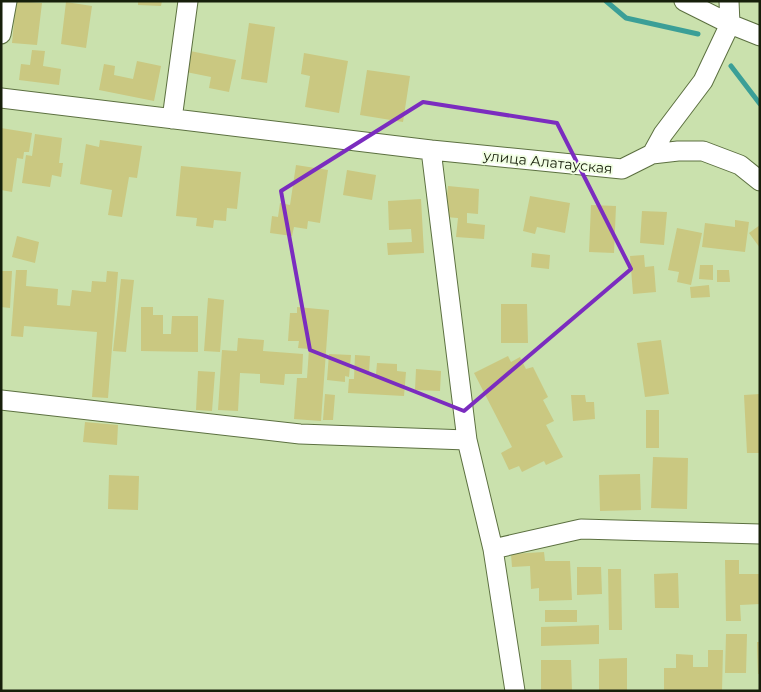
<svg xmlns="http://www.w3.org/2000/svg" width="761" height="692" font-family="Montserrat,sans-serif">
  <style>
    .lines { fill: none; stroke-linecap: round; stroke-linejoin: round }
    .stream { stroke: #3b9f97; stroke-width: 5 }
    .building { fill: #cac881 }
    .minor-casing { stroke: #5c7040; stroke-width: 21 }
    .minor { stroke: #fff; stroke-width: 19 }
    .marked { fill: none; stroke: #7b2cbf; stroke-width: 4; stroke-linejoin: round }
    .labels { text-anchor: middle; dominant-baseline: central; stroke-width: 4; stroke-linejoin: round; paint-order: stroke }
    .street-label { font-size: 14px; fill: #171f0b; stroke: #f1fee3 }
  </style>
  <rect width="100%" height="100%" fill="#cae1ad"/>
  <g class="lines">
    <!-- stream -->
    <path class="stream" d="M606 1 626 18 698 34
      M731 66 760 104"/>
  </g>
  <!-- building -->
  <path class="building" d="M16 1 42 3 37 45 12 43Z
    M138 1H162L161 6 138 5Z
    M66 2 92 6 86 48 61 44Z
    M249 23 275 27 267 83 241 79Z
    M32 50 45 51 43 66 61 69 59 85 19 80 21 64 30 65Z
    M190 51 236 60 229 92 209 88 211 77 186 72Z
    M304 53 348 61 339 113 305 107 310 76 301 74Z
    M137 61 161 66 154 101 99 90 104 64 115 66 114 75 133 79Z
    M367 70 410 76 403 122 360 115Z
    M1 128 32 133 29 152H24L23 159 17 158 12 192 1 190Z
    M35 134 62 138 59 163H63L61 177 52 175 50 187 22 183 26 155 32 156Z
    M100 140 142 146 137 178 129 177 122 217 108 215 112 190 80 184 86 144 99 147Z
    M296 165 328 170 320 223 308 221 307 229 294 227 292 236 270 233 272 216 278 217 280 203 290 205Z
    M181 166 241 172 237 209 227 208 226 221 214 220 213 228 196 226 197 218 176 216Z
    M347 170 376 175 372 200 343 195Z
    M448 186 479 189 478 214 467 213V223L485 225 484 239 456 237 458 218 445 217Z
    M530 196 570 203 565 233 537 227 535 234 523 231Z
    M421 199 424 253 388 255 387 243 412 242 411 229 389 230 388 201Z
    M591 205 616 206 614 253 589 252Z
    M642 211 667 212 664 245 640 243Z
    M735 220 749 222 745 252 702 247 705 223 735 227Z
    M760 225V248L749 233Z
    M677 228 702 233 691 285 677 282 679 272 668 270Z
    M17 236 39 242 35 263 12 257Z
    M532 253 550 255 549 269 531 267Z
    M644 255 645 267 654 266 656 292 633 294 630 256Z
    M700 265H713V280L699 279Z
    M16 270H27L26 286 58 289 57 305 70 306 72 290 91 292 92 281 106 282 107 271 118 272 108 398 92 397 97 332 24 326 23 337 11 336Z
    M717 270H729L730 282H717Z
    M1 271H12L10 308 1 307Z
    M121 279 134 280 126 352 113 351Z
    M709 285 710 297 691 298 690 287Z
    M208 298 224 300 220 352 204 351Z
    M501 304H527L528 343H501Z
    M141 307H153V315H163V334H171L172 316H198V352L141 351Z
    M297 307 329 310 321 421 294 419 297 378H307L309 349 298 348 299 341H288L290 313H297Z
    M238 338 264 340 263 351 303 354 302 374H285L284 385 260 383V374L240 373 238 411 218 410 222 350 237 351Z
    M661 340 669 394 645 397 637 343Z
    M329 354 351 355 349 377 345 376V382L327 380Z
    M355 355 370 356 369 373 376 374 377 363 397 364V371L406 372 404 396 348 393 349 379H354Z
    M508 356 511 362 520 357 526 369 533 367 548 397 543 400 554 421 546 425 563 457 546 465 544 461 522 472 519 466 509 470 501 453 512 447 474 373Z
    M416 369 441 371 440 391 415 390Z
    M198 371 215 372 212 411 196 410Z
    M325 394 335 395 333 420H323Z
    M760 394V453H747L744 395Z
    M571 395H585L586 402H594L595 419 573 421Z
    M646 410H659V448H646Z
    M85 422 118 425 117 445 83 442Z
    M653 457 688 458 687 509 651 508Z
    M640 474 641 510 600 511 599 475Z
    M109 475 139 476 138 510 108 509Z
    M544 552 545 561H570L572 600 539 601V588L531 589 530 566 512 567 511 554Z
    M725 560H739V574H760V604L740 605 741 621H726Z
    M577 567H601L602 594 577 595Z
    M608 569H621L622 630H609Z
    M678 573 679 608H655L654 574Z
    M545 610H577V622H545Z
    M599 625V644L541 646V627Z
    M726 634H747L746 673H725Z
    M757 642H760V674H758Z
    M708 650H723L722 691H664V668H676V654L693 655V667H708Z
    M627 658V691H599V659Z
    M541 660H571L572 691H541Z"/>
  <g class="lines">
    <!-- minor casing -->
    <g class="minor-casing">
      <path id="minor" d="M684 1 730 24 760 36
        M1 34 7 1
        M1 98 431 150
        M172 119 188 1
        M652 154 678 151H703L740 165 760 181
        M1 400 300 434 467 440
        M493 549 581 529 760 534
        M515 691 493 549 467 440 431 150 622 169 652 154 663 134 703 81 730 24 729 1"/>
    </g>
    <!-- minor -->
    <use href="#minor" class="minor"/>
  </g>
  <!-- marked area -->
  <path class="marked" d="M423 102 557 123 631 269 464 411 310 350 281 191Z"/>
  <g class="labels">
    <!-- street labels -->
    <g class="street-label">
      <text transform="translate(548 162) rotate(6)">улица Алатауская</text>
    </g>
  </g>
  <!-- border -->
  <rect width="761" height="692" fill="none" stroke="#171f0b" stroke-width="5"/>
</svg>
